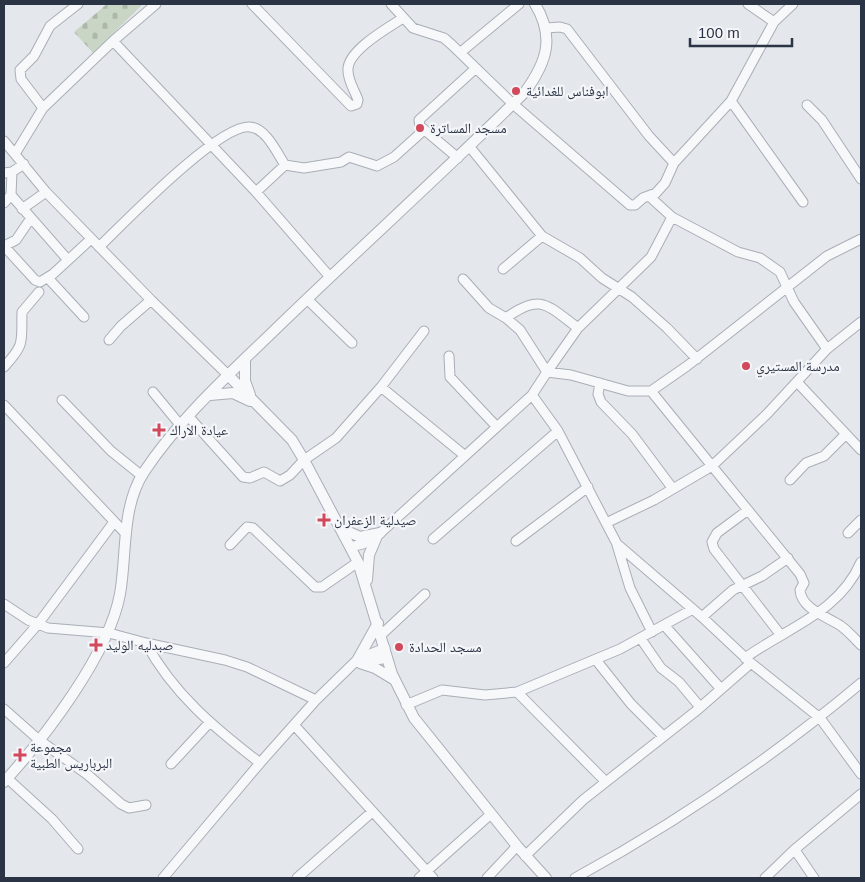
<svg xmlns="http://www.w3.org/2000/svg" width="865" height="882" font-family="Helvetica,'Noto Naskh Arabic',sans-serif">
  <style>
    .cemetery { fill: url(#cemetery-stones) }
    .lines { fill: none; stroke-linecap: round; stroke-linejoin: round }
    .minor-casing { stroke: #a9aeb7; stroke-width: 11 }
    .tertiary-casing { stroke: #a9aeb7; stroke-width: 12 }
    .minor { stroke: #f7f8fa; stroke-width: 9 }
    .tertiary { stroke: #f7f8fa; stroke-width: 10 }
    .poi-dot { fill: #d1495b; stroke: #f4f6f9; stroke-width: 2 }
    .labels { text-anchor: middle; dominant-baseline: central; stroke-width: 4.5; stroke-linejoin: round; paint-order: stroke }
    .poi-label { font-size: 14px; fill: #2b3445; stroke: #f4f6f9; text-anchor: start }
  </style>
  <defs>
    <pattern id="cemetery-stones" width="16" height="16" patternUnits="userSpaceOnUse" patternTransform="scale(1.25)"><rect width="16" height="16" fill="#c9d6c5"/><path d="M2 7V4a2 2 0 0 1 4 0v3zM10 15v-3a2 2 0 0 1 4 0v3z" fill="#adb8ab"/></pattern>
  </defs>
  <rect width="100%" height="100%" fill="#e4e7ec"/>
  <!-- cemetery -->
  <path class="cemetery" d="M107 4H143L93 53 74 32Z"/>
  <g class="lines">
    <!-- minor casing -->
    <g class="minor-casing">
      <path id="minor" d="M252 4 351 106 357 104 358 100C355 91 348 81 348 71 346 51 388 28 403 18
        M391 4 413 28 444 38 452 45 513 104 630 205H635L643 198 656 193 665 183 674 163
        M748 4 774 22 793 4
        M546 28 560 27 567 29 649 136 674 163 731 101 774 22
        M113 41 156 4
        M461 52 519 4
        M731 101 803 202
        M807 105 822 120 861 179
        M43 108 21 79 20 70 34 56 50 26 78 4
        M4 141 46 192 151 300 229 376
        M469 146 542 236 580 258 602 278 632 297 667 328 697 359
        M15 154 43 108 113 41 256 192 330 277
        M458 158 420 126 419 120 476 68
        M12 172 11 195 68 260
        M4 173 12 172 24 164
        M256 192 285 165 304 168 341 162 349 157 377 166 394 157 424 130
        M4 203 11 195
        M22 209 46 192
        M4 246 35 280 40 282 53 274 91 239
        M4 246 16 240 31 218
        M99 247C123 224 220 123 250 127 266 128 277 153 285 165
        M503 269 542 236
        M48 278 84 317
        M463 279 489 308 506 318 520 330 547 372
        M307 299 352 343
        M506 318C541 292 548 306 578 328
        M109 340 121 326 151 300
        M827 349 861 322
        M449 356 450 377 497 427
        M4 367C26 343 21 342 22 312L39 292
        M547 372 578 328 651 257 672 217 649 196
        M797 382 861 450
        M600 383 598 394 601 402 632 434 673 489
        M381 387 464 455
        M651 391 712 466 767 414 827 349 794 302 780 272 760 258 738 252 672 217
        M153 392 181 426
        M532 395 558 431 606 523 654 500 712 466 800 574 804 583 800 590C801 609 828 617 841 626 848 631 855 639 861 645
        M62 400 111 451 142 476
        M4 405 126 534
        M189 417 243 477 250 478 264 472 280 481 290 475 304 460 336 438 381 387 424 331
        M790 480 806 463 824 456 846 434
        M748 510 717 533 712 542 714 549 780 634
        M606 523 617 544 702 617 751 663 820 718 861 774
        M848 533 861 520
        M433 539 558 431
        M516 541 588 487
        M230 545 247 527 253 528 315 587H322L358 562
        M617 545 630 588 652 632
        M350 547 363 544 377 536 532 395 547 372 571 375 628 391H651L687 366 827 256 861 239
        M4 604 28 620 48 628 109 633 146 643 225 660 247 667 316 700
        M702 617 733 590 762 576 788 558
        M664 625 721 689
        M381 635 425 594
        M641 639 661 668 679 682 700 707
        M146 643C173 694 216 729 260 763
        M745 658C788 627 839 613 861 562
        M596 660 631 704 663 736
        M4 663 38 624 114 522
        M361 663 387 658
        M517 692 605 781
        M406 705 442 690 485 695 517 692 620 649 693 609
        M4 709 39 740 88 775 121 804 129 808 146 805
        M295 726 433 878
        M171 764 210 722
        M7 778 52 819 78 849
        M797 853 814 878
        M525 856 583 800 696 711 751 663
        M163 878 260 763 316 700 358 659 385 648
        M297 878 372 812
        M419 878 491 814
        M487 878 517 846
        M575 878C676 823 773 757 861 683
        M765 878 794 850 861 794"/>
    </g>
    <!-- tertiary casing -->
    <g class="tertiary-casing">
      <path id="tertiary" d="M245 359V381L250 395
        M229 376 292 440 304 460 358 562 392 674 414 718 517 846 546 878
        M210 395 233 393 250 401
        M340 528 360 537 380 533
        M367 580 369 555 377 536
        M358 659 378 623
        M360 663 375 668 395 680
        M4 782C45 737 109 654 120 594 127 555 121 507 144 472 181 416 235 369 283 322 363 245 446 170 525 92 547 62 555 37 535 4"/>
    </g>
    <!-- minor -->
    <use href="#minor" class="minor"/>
    <!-- tertiary -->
    <use href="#tertiary" class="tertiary"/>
  </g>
  <!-- markers -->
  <g class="poi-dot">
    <circle cx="516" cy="91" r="5"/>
    <circle cx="420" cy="128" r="5"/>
    <circle cx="746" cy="366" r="5"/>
    <path d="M156.5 422.5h5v5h5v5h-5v5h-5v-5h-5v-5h5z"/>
    <path d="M321.5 512.5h5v5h5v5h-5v5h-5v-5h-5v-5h5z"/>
    <path d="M93.5 637.5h5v5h5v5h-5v5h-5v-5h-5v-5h5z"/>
    <circle cx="399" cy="647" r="5"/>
    <path d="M17.5 747.5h5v5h5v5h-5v5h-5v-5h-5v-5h5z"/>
  </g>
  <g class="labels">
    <!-- poi labels -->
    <g class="poi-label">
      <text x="526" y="91">ابوفناس للغدائية</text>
      <text x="430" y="128">مسجد المساترة</text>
      <text x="756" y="366">مدرسة المستيري</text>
      <text x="170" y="430">عيادة الاراك</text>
      <text x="334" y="520">صيدلية الزعفران</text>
      <text x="106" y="645">صبدليه الوليد</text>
      <text x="409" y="647">مسجد الحدادة</text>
      <text x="30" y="747">مجموعة<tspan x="30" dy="16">البرباريس الطبية</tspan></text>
    </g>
  </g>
  <!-- border -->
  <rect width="865" height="882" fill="none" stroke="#2b3445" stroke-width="10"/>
  <!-- scale -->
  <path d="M690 38v8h102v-8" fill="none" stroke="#2b3445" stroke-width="2.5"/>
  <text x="698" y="38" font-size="15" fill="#2b3445" stroke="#f4f6f9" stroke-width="4" paint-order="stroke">100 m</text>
</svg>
